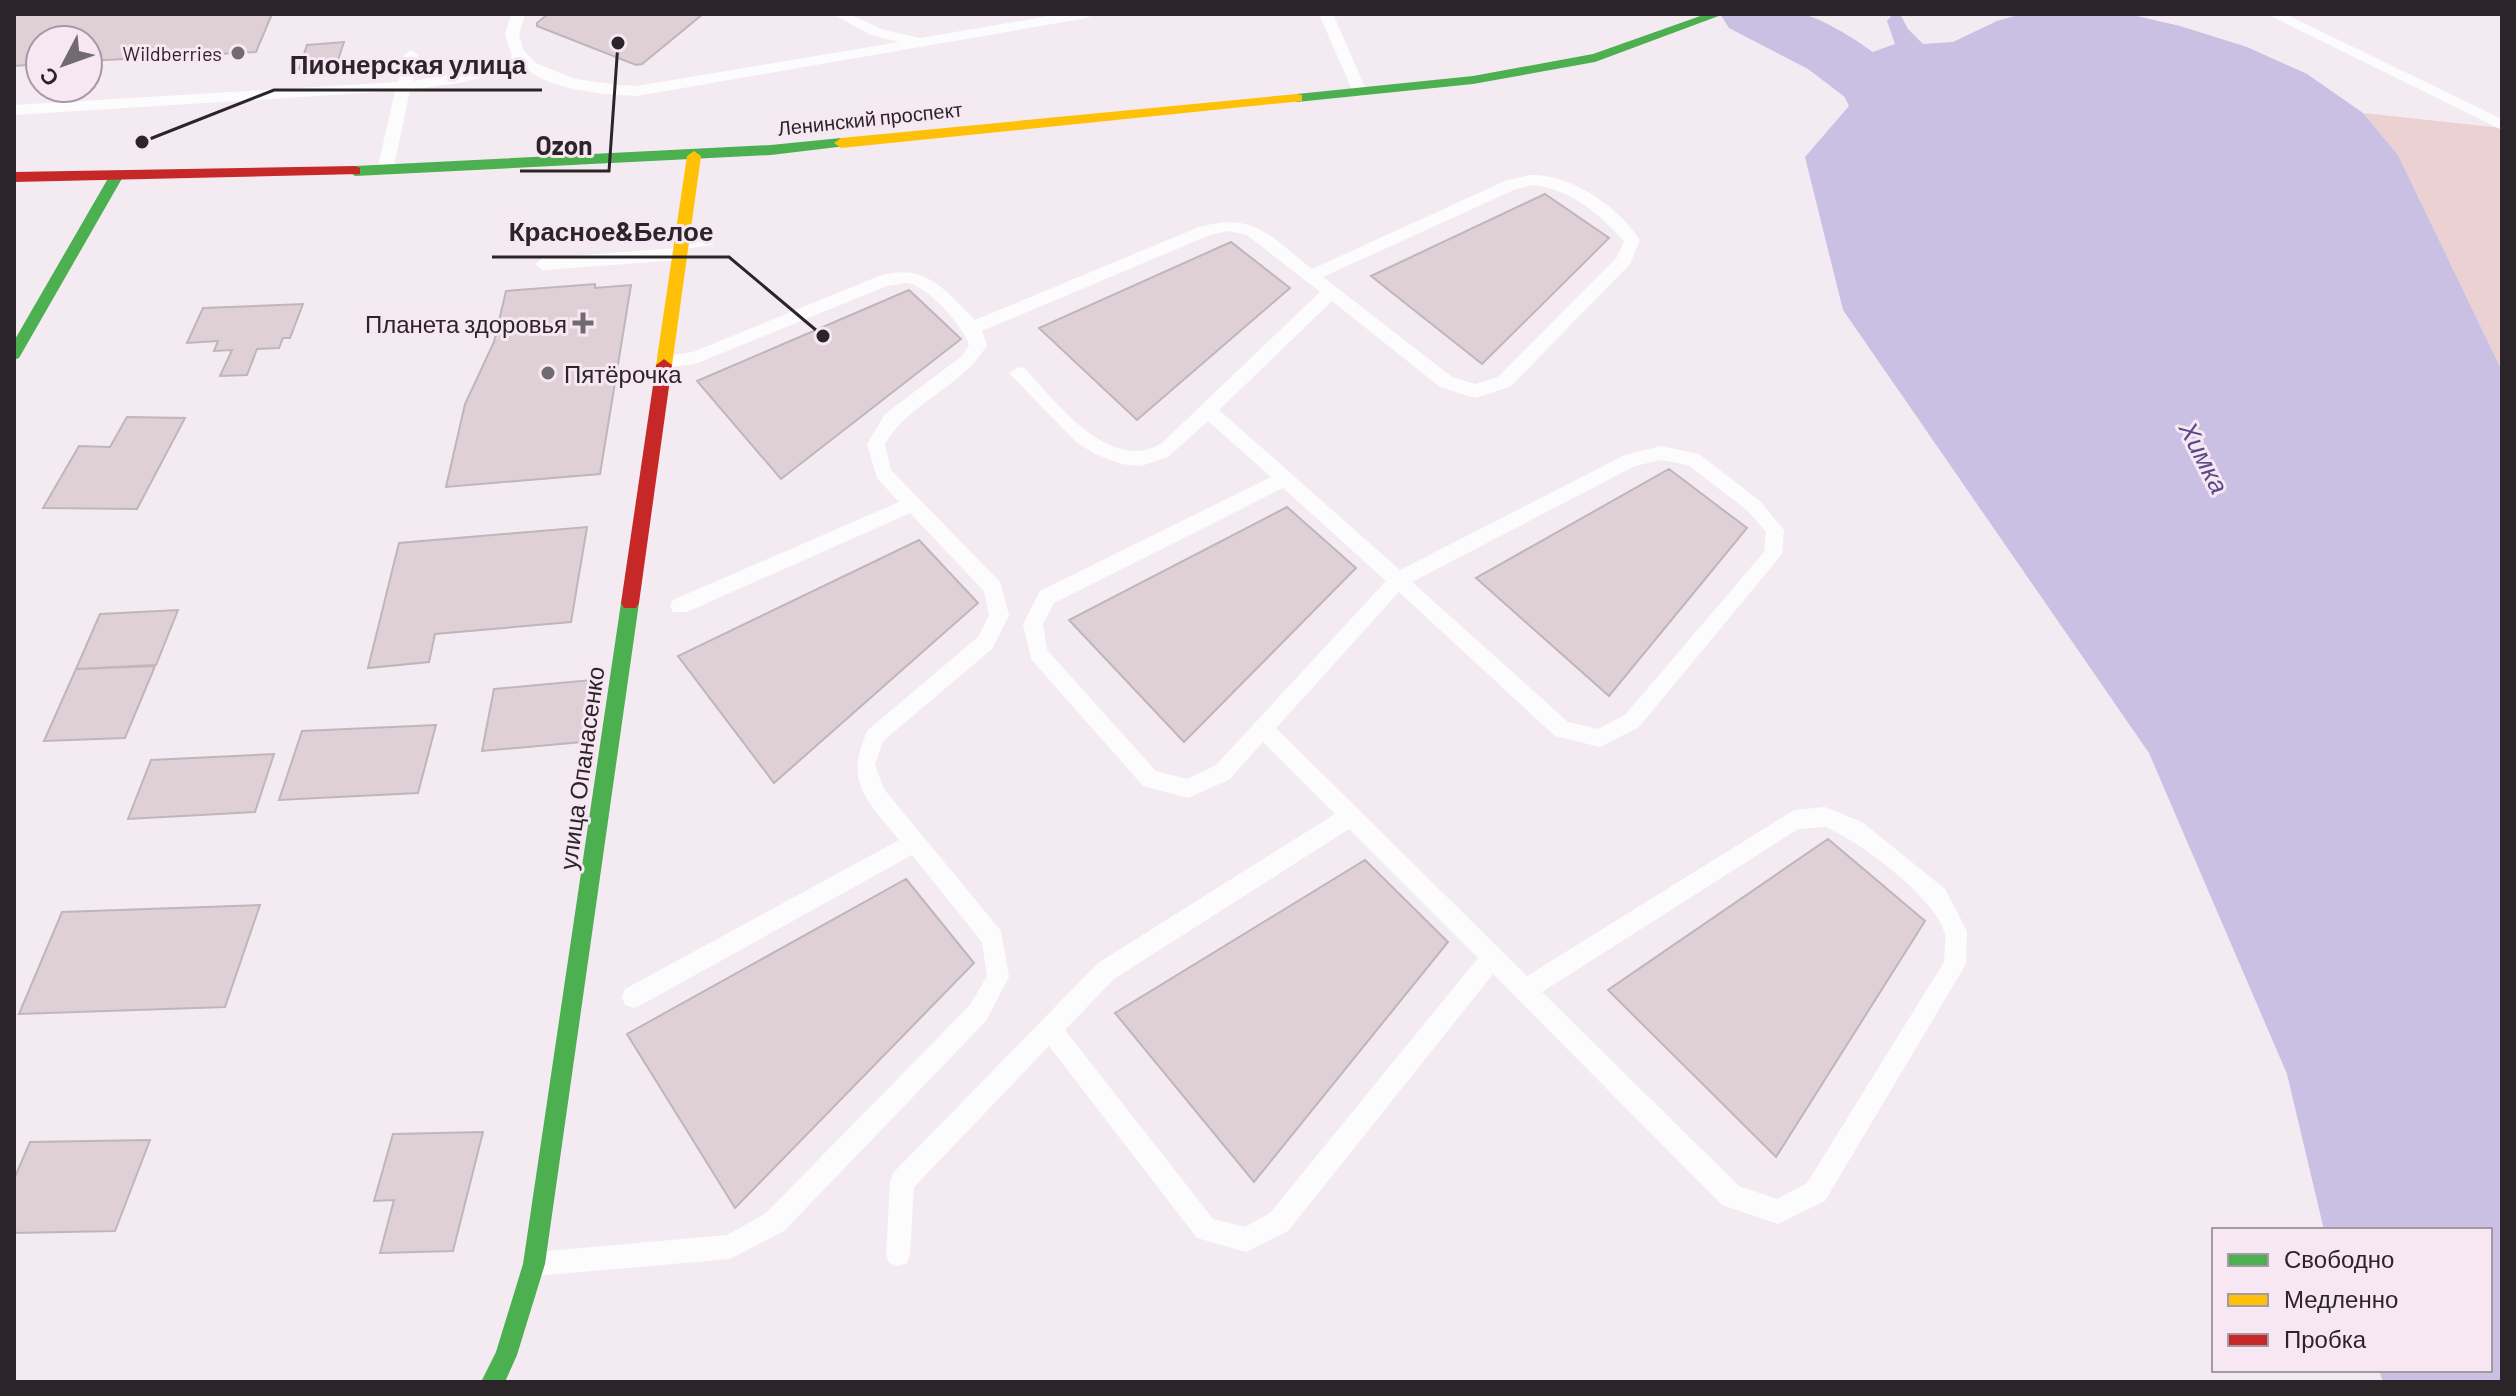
<svg xmlns="http://www.w3.org/2000/svg" width="2516" height="1396" font-family="Barlow,sans-serif">
  <style>
    .green { fill: #ecd1d3 }
    .water { fill: #c9c0e4 }
    .lines { fill: none; stroke-linecap: round; stroke-linejoin: round }
    .river { fill: #c9c0e4; fill-rule: evenodd }
    .building { fill: #dfd0d6; stroke: #beb6ba; stroke-width: 2 }
    .lane { fill: #fdfcfd; fill-rule: evenodd }
    .fast { fill: #4caf50; fill-rule: evenodd }
    .slow { fill: #ffc107; fill-rule: evenodd }
    .jam { fill: #c62828; fill-rule: evenodd }
    .poi-dot { fill: #716a6f; stroke: #f7e7f3; stroke-width: 3 }
    .labels { text-anchor: middle; dominant-baseline: central; stroke-width: 6; stroke-linejoin: round; paint-order: stroke }
    .far-poi-label { font-size: 20px; fill: #2b2529; stroke: #f7e7f3; text-anchor: end }
    .far-street-label { font-size: 20px; fill: #2b2529; stroke: #f7e7f3 }
    .poi-label { font-size: 24px; fill: #2b2529; stroke: #f7e7f3; text-anchor: end }
    .street-label { font-size: 24px; fill: #2b2529; stroke: #f7e7f3 }
    .water-label { font-size: 26px; font-style: italic; fill: #594a89; stroke: #f7e7f3 }
    .leader { fill: none; stroke: #2b2529; stroke-width: 3 }
    .callout-dot { fill: #2b2529; stroke: #f7e7f3; stroke-width: 3 }
    .callout-label { font-size: 26px; text-anchor: middle; font-weight: bold; fill: #2b2529; stroke: #f7e7f3; stroke-width: 6; stroke-linejoin: round; paint-order: stroke }
  </style>
  <rect width="100%" height="100%" fill="#f4eaf1"/>
  <!-- green -->
  <path class="green" d="M2363 113 2502 128V371L2398 155Z"/>
  <!-- water -->
  <path class="water" d="M1893 14H1900L1908 29 1923 44 1953 42 1997 21 2022 14H2128L2180 26 2247 47 2307 74 2363 113 2398 155 2502 371V1382H2383L2379 1370H2490V1230H2324L2287 1074 2149 753 1843 310 1805 157 1849 106 1837 82 1754 33 1790 22 1870 53 1895 44 1887 21Z"/>
  <g class="lines">
    <!-- river -->
    <path class="river" d="M1720 14C1744 14 1780 9 1802 14 1833 21 1899 66 1915 92L1906 107 1882 114 1858 107 1808 69 1729 28Z"/>
  </g>
  <!-- building -->
  <path class="building" d="M14 14H272L256 52 88 61V40H40V64L14 66Z
    M548 14H703L642 64 636 65 537 26V23Z
    M344 42 336 66 299 69 307 45Z
    M1545 194 1609 238 1482 364 1371 276Z
    M1231 242 1290 288 1137 420 1039 328Z
    M595 284V288L631 285 600 474 446 487 465 404 494 342 506 291Z
    M909 290 961 339 781 479 697 381Z
    M303 304 290 338H283L279 348 257 349 247 375 220 376 232 350 214 351 218 341 187 343 203 308Z
    M127 417 185 418 137 509 43 508 79 446 110 447Z
    M1669 469 1747 528 1609 696 1476 578Z
    M1287 507 1356 568 1184 742 1069 620Z
    M587 527 571 622 435 634 429 662 368 668 399 543Z
    M919 540 978 603 774 783 678 656Z
    M178 610 156 665 76 669 100 614Z
    M155 666 125 738 44 741 76 669Z
    M591 680 582 742 482 751 494 689Z
    M436 725 418 793 279 800 302 731Z
    M274 754 255 812 128 819 151 760Z
    M1828 839 1925 921 1776 1157 1608 990Z
    M1365 860 1448 942 1254 1182 1115 1013Z
    M906 879 974 963 735 1208 627 1034Z
    M260 905 225 1007 19 1014 62 912Z
    M483 1132 453 1251 380 1253 394 1200 374 1201 393 1134Z
    M150 1140 115 1231 14 1233V1179L30 1142Z"/>
  <g class="lines">
    <!-- lane -->
    <path class="lane" d="M511 14H525L519 35 524 51 536 63 575 79 619 85 637 86 899 42 871 35 832 14H850L881 29 920 38 1061 14H1094L1087 18 637 96C600 94 548 91 520 64L465 82 410 90 393 171 385 176 377 171 395 91 14 115V105L398 82 404 55 411 50 418 55 413 81 463 73 512 56 505 35Z
      M1319 14H1333L1367 92 1365 95 1360 97 1353 92Z
      M2267 14H2285L2502 119V130Z
      M1530 175C1572 174 1617 206 1640 240L1630 264 1510 387 1475 398 1440 387 1332 301 1219 410 1400 570 1625 455 1661 446 1699 454 1760 501 1784 530 1782 554 1639 727 1600 747 1555 736 1399 592 1276 728 1527 976 1794 810 1825 807 1862 822 1945 889 1967 931 1966 964 1825 1201 1778 1224 1722 1205 1493 974 1288 1231 1246 1252 1197 1238 1049 1046 914 1187 910 1254 907 1263 898 1266 889 1263 886 1254 890 1182 893 1173 1098 963 1335 814 1263 742 1230 779 1188 798 1143 786 1031 659 1023 624 1040 591 1271 477 1208 421 1168 457 1141 466 1121 464 1095 454 1076 442 1009 373 1018 367 1024 368C1056 401 1109 475 1162 443L1320 292 1247 235 1228 231 1210 235 982 331 987 345C961 389 911 400 885 444L891 470 1000 582 1009 615 992 649 883 741 875 765 884 789 1001 931 1009 977 986 1021 784 1231 730 1259 536 1276 527 1273 524 1264 527 1255 536 1252 727 1235 766 1213 970 1005 987 976 982 942 912 855 641 1005 633 1008 625 1005 622 997 625 989 899 840C867 800 843 782 868 730L978 637 989 615 984 591 910 513 687 612H673L670 606 673 600 899 502 877 478 867 444 885 414 962 356 969 345C964 327 927 285 907 283 901 283 893 285 887 286L695 364 664 368 655 362 658 357 693 352 879 276C926 262 945 291 975 320L1199 227C1254 211 1271 237 1312 269L1505 181ZM1533 185C1570 189 1600 214 1624 241L1617 257 1498 377 1475 384 1452 377 1323 277 1516 189ZM1661 460 1688 465 1748 511 1766 532 1764 552 1625 715 1598 729 1568 722 1412 582 1635 466ZM1283 488 1386 581 1216 765 1187 779 1156 771 1047 650 1043 624 1054 603ZM1825 827C1858 840 1933 896 1944 931 1947 939 1944 952 1944 962L1807 1183 1777 1199 1739 1186 1542 992 1798 829ZM1349 829 1478 958 1270 1213 1245 1227 1213 1219 1065 1030 1114 979Z
      M706 235 714 241 712 245 684 249 688 254 680 260 543 270 535 264 543 258 677 248 673 244 675 240Z"/>
    <!-- fast -->
    <path class="fast" d="M1706 14H1724L1595 62 1473 84 1297 102 1290 98 1297 94 1473 76 1593 54Z
      M841 138 846 140V146L771 155 355 176 348 171 355 166 771 145Z
      M117 170 124 175 19 358 14 360V341L110 175Z
      M630 596 636 598 639 603 545 1264 517 1355 505 1382H481L496 1352 523 1264 621 603 624 598Z"/>
    <!-- slow -->
    <path class="slow" d="M1297 94 1302 95V101L841 148 834 143 841 138Z
      M694 151 701 156 672 365 664 371 656 365 687 156Z"/>
    <!-- jam -->
    <path class="jam" d="M355 166 360 168V174L14 182V172Z
      M664 359 672 365 639 603 636 608H624L621 603 656 365Z"/>
  </g>
  <!-- markers -->
  <g class="poi-dot">
    <circle cx="238" cy="53" r="8"/>
    <path d="M579 311h8v8h8v8h-8v8h-8v-8h-8v-8h8z"/>
    <circle cx="548" cy="373" r="8"/>
  </g>
  <g class="labels">
    <!-- far-poi labels -->
    <g class="far-poi-label">
      <text x="222" y="53">Wildberries</text>
    </g>
    <!-- far-street labels -->
    <g class="far-street-label">
      <text transform="translate(870 118) rotate(-6)">Ленинский проспект</text>
    </g>
    <!-- poi labels -->
    <g class="poi-label">
      <text x="567" y="323">Планета здоровья</text>
      <text x="564" y="373" text-anchor="start">Пятёрочка</text>
    </g>
    <!-- street labels -->
    <g class="street-label">
      <text transform="translate(581 768) rotate(-82)">улица Опанасенко</text>
    </g>
    <!-- water labels -->
    <g class="water-label">
      <text transform="translate(2205 457) rotate(63)">Химка</text>
    </g>
  </g>
  <!-- callouts -->
  <path class="leader" d="M142 142L274 90H542M618 43L609 171H520M823 336L729 257H492"/>
  <g class="callout-dot">
    <circle cx="142" cy="142" r="8"/>
    <circle cx="618" cy="43" r="8"/>
    <circle cx="823" cy="336" r="8"/>
  </g>
  <g class="callout-label">
    <text x="408" y="74">Пионерская улица</text>
    <text x="564" y="155">Ozon</text>
    <text x="611" y="241">Красное&amp;Белое</text>
  </g>
  <!-- border -->
  <rect width="2516" height="1396" fill="none" stroke="#2b2529" stroke-width="32"/>
  <!-- legend -->
  <rect x="2212" y="1228" width="280" height="144" fill="#f7e7f3" stroke="#a599a2" stroke-width="2"/>
  <rect x="2228" y="1254" width="40" height="12" fill="#4caf50" stroke="#a599a2" stroke-width="2"/>
  <text x="2284" y="1268" font-size="24" fill="#2b2529">Свободно</text>
  <rect x="2228" y="1294" width="40" height="12" fill="#ffc107" stroke="#a599a2" stroke-width="2"/>
  <text x="2284" y="1308" font-size="24" fill="#2b2529">Медленно</text>
  <rect x="2228" y="1334" width="40" height="12" fill="#c62828" stroke="#a599a2" stroke-width="2"/>
  <text x="2284" y="1348" font-size="24" fill="#2b2529">Пробка</text>
  <!-- north arrow -->
  <g transform="translate(64 64) rotate(229)"><circle r="38" fill="#f7e7f3" stroke="#a599a2" stroke-width="2"/>
  <path d="M0-6L14 30L0 20L-14 30Z" fill="#716a6f"/>
  <text y="-12" font-size="22" font-weight="bold" text-anchor="middle" fill="#2b2529">С</text>
  </g>
</svg>
